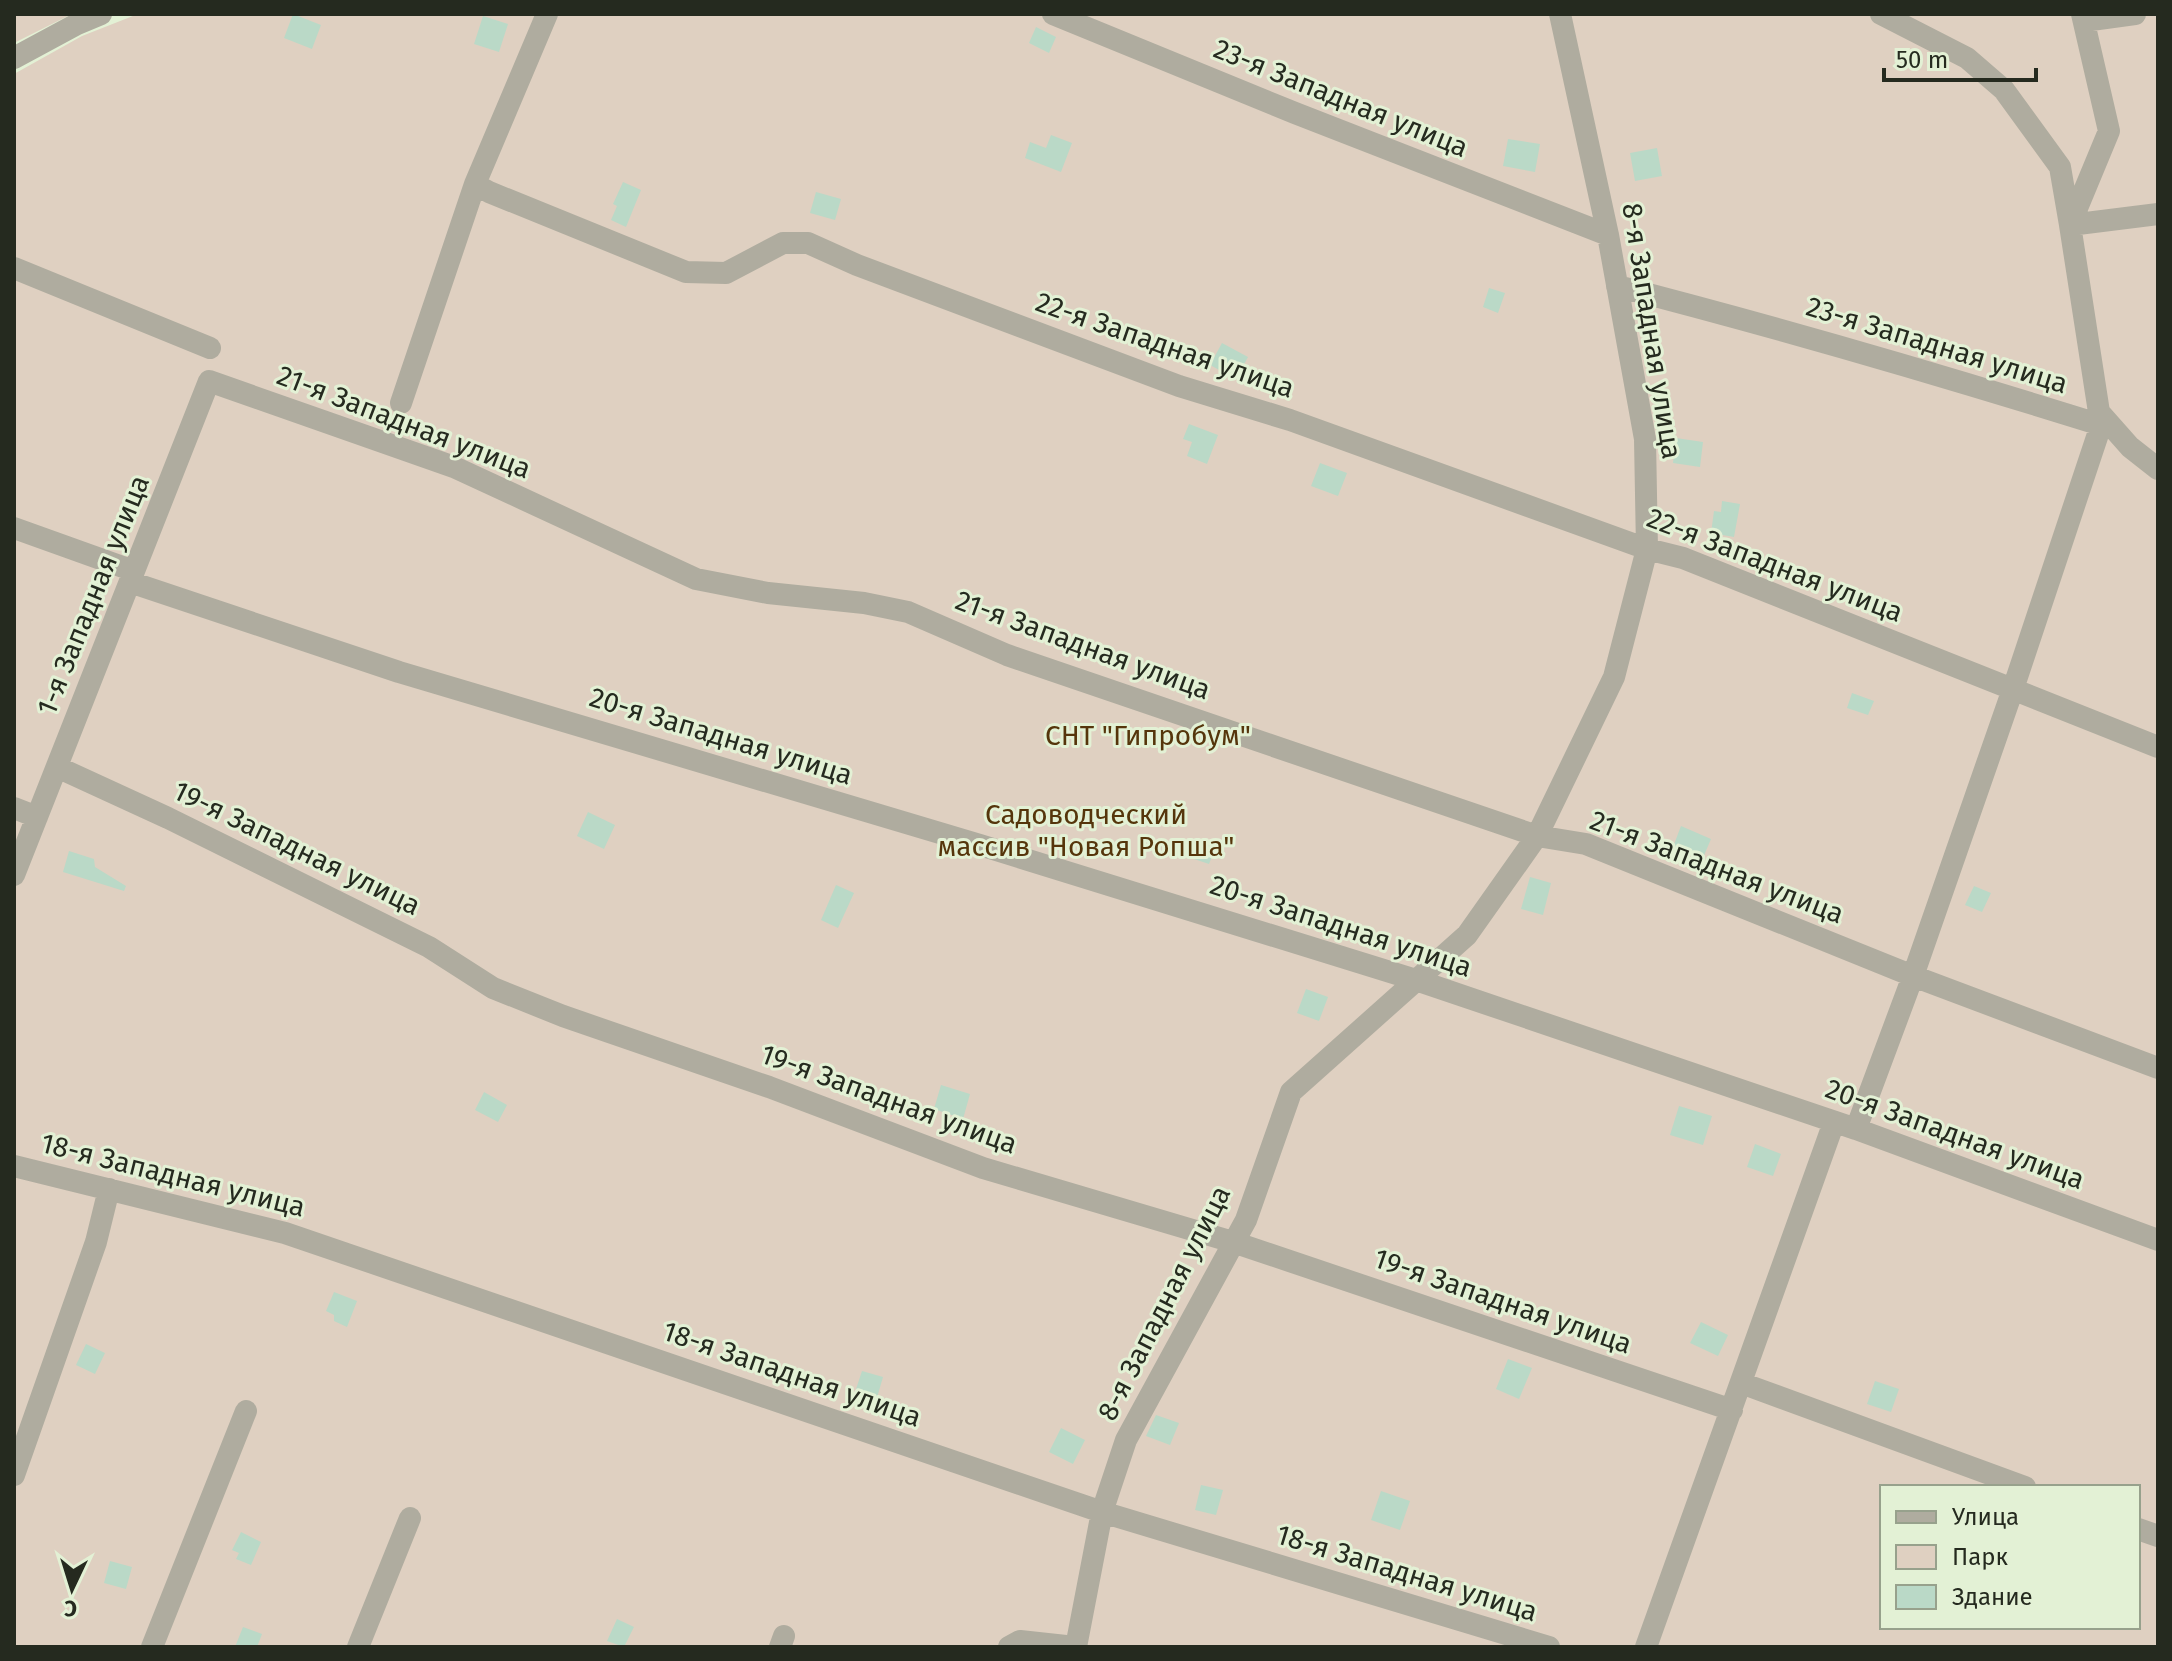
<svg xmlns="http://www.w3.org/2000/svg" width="2172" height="1661" font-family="'Fira Sans',sans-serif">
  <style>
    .green { fill: #dfd0c1; fill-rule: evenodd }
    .building { fill: #bad9c7 }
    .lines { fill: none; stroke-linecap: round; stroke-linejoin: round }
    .minor { stroke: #afac9f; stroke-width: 22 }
    .labels { text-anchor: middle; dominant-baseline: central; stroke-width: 6; stroke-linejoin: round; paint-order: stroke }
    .street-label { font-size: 28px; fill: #252a1f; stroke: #e3f1d5 }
    .park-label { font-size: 28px; fill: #55350b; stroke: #e3f1d5 }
  </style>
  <rect width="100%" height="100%" fill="#e3f1d5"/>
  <!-- green -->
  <path class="green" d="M14 14H72L14 43Z
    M138 14H2158V1647H14V74L82 36ZM1882 1487H2138V1627H1882Z"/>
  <!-- building -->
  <path class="building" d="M293 14 321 25 312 49 284 38Z
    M483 16 508 24 499 52 474 44Z
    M1036 27 1056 37 1049 53 1029 43Z
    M1051 135 1072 143 1061 172 1025 158 1030 142 1046 148Z
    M1508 139 1540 144 1535 172 1503 166Z
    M1657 148 1662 176 1635 181 1630 153Z
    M623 182 641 190 626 227 611 220 617 206 613 204Z
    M816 192 841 199 835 220 810 213Z
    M1489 288 1505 293 1498 313 1483 307Z
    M1222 343 1248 357 1236 379 1210 365Z
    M1189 424 1218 435 1207 464 1187 456 1192 442 1183 439Z
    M1676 438 1703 442 1700 467 1673 463Z
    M1320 463 1347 473 1338 496 1311 486Z
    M1722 501 1740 504 1734 537 1711 533 1714 511 1721 512Z
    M1852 693 1874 701 1868 715 1847 708Z
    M588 812 615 825 604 849 577 836Z
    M1681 826 1711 839 1702 860 1673 847Z
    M1198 840 1216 846 1209 864 1191 858Z
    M69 851 94 859 95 867 126 886 124 891 63 872Z
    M1530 877 1551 883 1543 915 1521 909Z
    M836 885 854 893 838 928 821 920Z
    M1974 886 1991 893 1982 912 1965 905Z
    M1306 989 1328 997 1319 1021 1297 1013Z
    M941 1085 970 1094 963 1119 934 1109Z
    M484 1092 507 1105 498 1122 475 1110Z
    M1679 1106 1712 1116 1703 1145 1670 1135Z
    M1755 1144 1781 1154 1773 1176 1747 1167Z
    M334 1292 357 1301 347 1327 334 1321V1315L326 1311Z
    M1701 1322 1728 1335 1718 1356 1690 1343Z
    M86 1344 105 1353 95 1374 76 1365Z
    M1508 1359 1532 1368 1519 1399 1496 1389Z
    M862 1371 883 1377 876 1401 854 1395Z
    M1875 1381 1899 1389 1891 1412 1867 1404Z
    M1156 1415 1179 1423 1170 1445 1146 1436Z
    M1061 1428 1085 1440 1073 1464 1049 1452Z
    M1201 1485 1223 1490 1216 1515 1195 1510Z
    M1381 1491 1410 1501 1400 1530 1371 1520Z
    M241 1532 261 1542 251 1565 236 1559 239 1553 232 1550Z
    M110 1561 132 1567 126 1589 104 1583Z
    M617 1619 634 1627 624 1647 607 1641Z
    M243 1627 262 1634 257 1647H235Z"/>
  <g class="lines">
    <!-- minor -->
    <path class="minor" d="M547 14 475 184 489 192 686 272 726 273 783 243H808L857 265 1179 386 1290 420 1647 549 1683 558 2158 747
      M1053 14 1295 113 1608 235
      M1881 14 1967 58 2004 90 2060 167 2070 225 2158 214
      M2084 21 2135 14
      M14 58 77 24 101 14
      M14 268 210 348
      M1617 286C1780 328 1941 375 2101 425
      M401 403 475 184
      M2099 412 2130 447 2158 469
      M14 528 134 571
      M130 582 399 672 980 845 1416 980 1856 1129 2158 1240
      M57 767 168 818 429 947 493 988 563 1016 769 1087 983 1168 1233 1242 1732 1410
      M14 808 37 817
      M14 875 209 381 454 467 696 579 768 593 864 603 908 612 1007 655 1537 836 1586 844 1913 976 2158 1068
      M1856 1129 1913 976 2013 689 2101 425 2070 225 2109 131 2082 14
      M14 1166 285 1233 1102 1512 1549 1647
      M1741 1383 2025 1487
      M14 1475 96 1242 109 1189
      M2138 1529 2158 1536
      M152 1647 246 1411
      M358 1647 410 1518
      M780 1647 784 1636
      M1009 1647 1020 1641 1075 1647
      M1076 1647 1102 1512 1126 1440 1246 1220 1291 1092 1467 935 1537 836 1614 677 1647 549 1645 439 1608 235 1560 14
      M1646 1647 1834 1122"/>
  </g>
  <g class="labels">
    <!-- street labels -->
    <g class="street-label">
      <text transform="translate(1341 98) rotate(22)">23-я Западная улица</text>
      <text transform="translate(1652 331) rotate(81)">8-я Западная улица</text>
      <text transform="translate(1165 345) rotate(19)">22-я Западная улица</text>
      <text transform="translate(1937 345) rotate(17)">23-я Западная улица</text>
      <text transform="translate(404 422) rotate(21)">21-я Западная улица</text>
      <text transform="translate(1775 565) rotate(21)">22-я Западная улица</text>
      <text transform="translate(93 595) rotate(-68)">1-я Западная улица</text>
      <text transform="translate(1083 645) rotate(20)">21-я Западная улица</text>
      <text transform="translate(721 736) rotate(17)">20-я Западная улица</text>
      <text transform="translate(297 848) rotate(26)">19-я Западная улица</text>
      <text transform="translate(1717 867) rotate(21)">21-я Западная улица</text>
      <text transform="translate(1341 926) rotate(18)">20-я Западная улица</text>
      <text transform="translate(889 1099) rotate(20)">19-я Западная улица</text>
      <text transform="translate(1955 1134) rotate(20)">20-я Западная улица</text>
      <text transform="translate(173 1175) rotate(14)">18-я Западная улица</text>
      <text transform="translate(1503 1301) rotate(19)">19-я Западная улица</text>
      <text transform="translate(1164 1303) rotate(-63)">8-я Западная улица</text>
      <text transform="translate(792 1374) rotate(19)">18-я Западная улица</text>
      <text transform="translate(1407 1573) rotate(17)">18-я Западная улица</text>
    </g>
    <!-- park labels -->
    <g class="park-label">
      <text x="1148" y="735">СНТ "Гипробум"</text>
      <text x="1086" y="814">Садоводческий<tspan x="1086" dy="32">массив "Новая Ропша"</tspan></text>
    </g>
  </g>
  <!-- border -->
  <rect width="2172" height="1661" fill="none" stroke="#252a1f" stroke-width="32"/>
  <!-- legend -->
  <rect x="1880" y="1485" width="260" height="144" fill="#e3f1d5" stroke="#97a18c" stroke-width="2"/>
  <rect x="1896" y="1511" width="40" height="12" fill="#afac9f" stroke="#97a18c" stroke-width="2"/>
  <text x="1952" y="1525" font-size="24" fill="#252a1f">Улица</text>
  <rect x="1896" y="1545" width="40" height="24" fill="#dfd0c1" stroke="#97a18c" stroke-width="2"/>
  <text x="1952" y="1565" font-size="24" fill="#252a1f">Парк</text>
  <rect x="1896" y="1585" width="40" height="24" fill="#bad9c7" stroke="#97a18c" stroke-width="2"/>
  <text x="1952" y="1605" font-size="24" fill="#252a1f">Здание</text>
  <!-- north arrow -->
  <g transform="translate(72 1589) rotate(184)" stroke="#e3f1d5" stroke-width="6" paint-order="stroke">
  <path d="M0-6L14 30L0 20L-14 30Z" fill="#252a1f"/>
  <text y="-12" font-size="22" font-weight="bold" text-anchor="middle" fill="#252a1f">С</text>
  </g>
  <!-- scale -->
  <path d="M1884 68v12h152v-12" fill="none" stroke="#252a1f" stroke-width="4"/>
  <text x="1896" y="68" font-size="24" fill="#252a1f" stroke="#e3f1d5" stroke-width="6" paint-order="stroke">50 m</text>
</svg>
